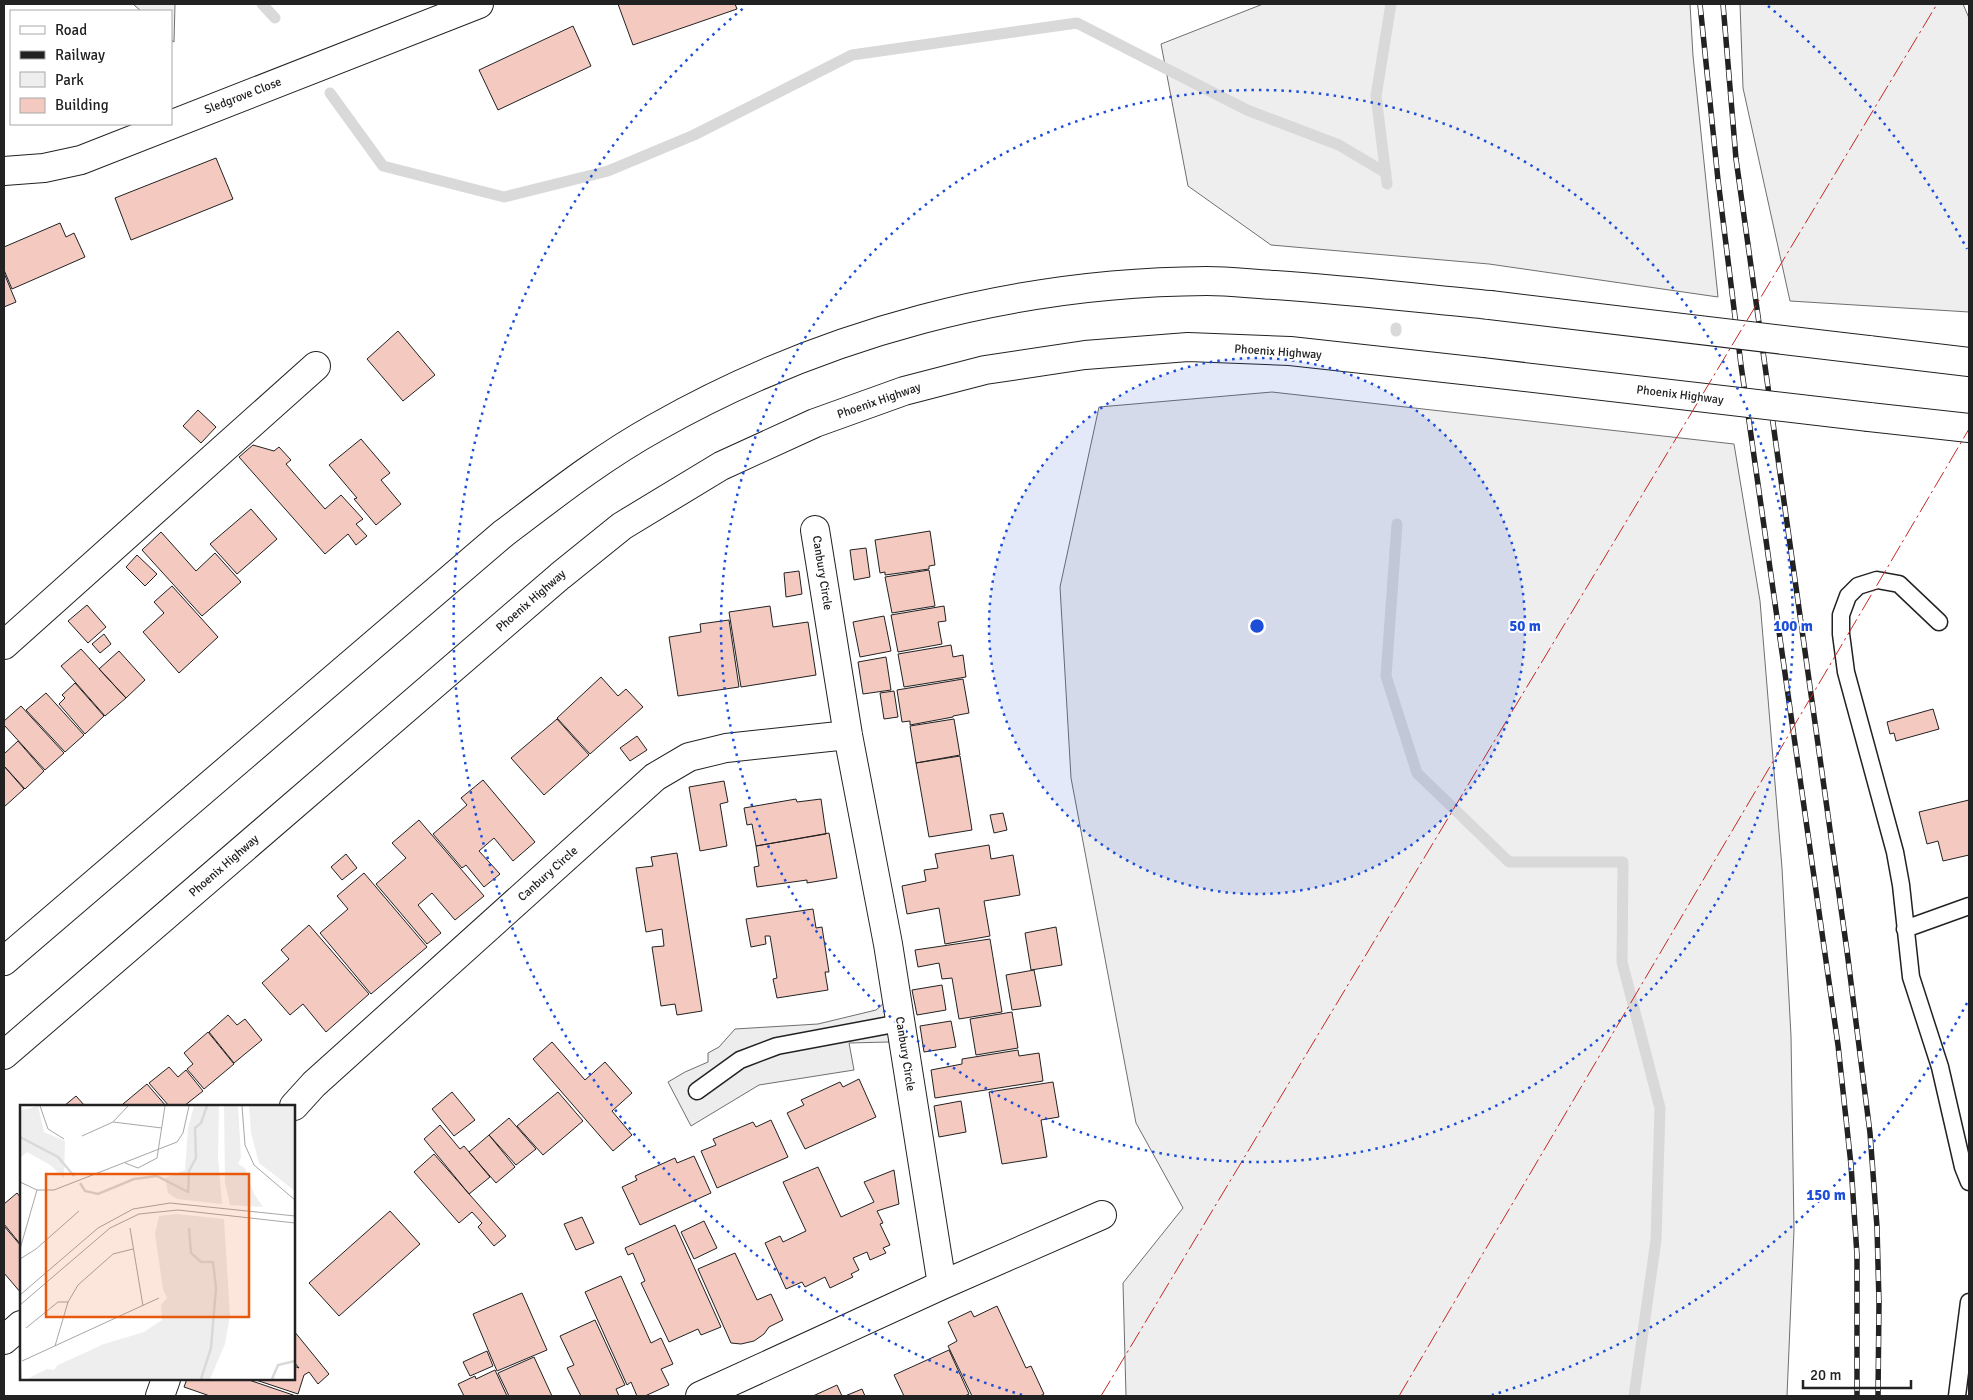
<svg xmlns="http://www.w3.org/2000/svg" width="1973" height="1400" font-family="Signika,sans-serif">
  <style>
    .green { fill: #eee; stroke: #6f6f6f }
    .parking { fill: #ededed; stroke: #6f6f6f }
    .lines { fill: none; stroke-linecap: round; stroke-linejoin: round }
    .stream { stroke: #d9d9d9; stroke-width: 11 }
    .building { fill: #f3c9c0; stroke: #222 }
    .service-casing { stroke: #222; stroke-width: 19 }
    .minor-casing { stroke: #222; stroke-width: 30 }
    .secondary-casing { stroke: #222; stroke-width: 30 }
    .service { stroke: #fff; stroke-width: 16 }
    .minor { stroke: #fff; stroke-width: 28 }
    .secondary { stroke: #fff; stroke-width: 28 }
    .rail-casing { stroke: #222; stroke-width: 5.5 }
    .rail { stroke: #fff; stroke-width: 4; stroke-dasharray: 11; stroke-linecap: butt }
    .secondary-bridge-casing { stroke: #222; stroke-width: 30; stroke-linecap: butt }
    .secondary-bridge { stroke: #fff; stroke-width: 28 }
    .power { stroke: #c62828; stroke-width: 1; stroke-dasharray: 18 4 2.5 4; stroke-linecap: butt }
    .ring { fill: none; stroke: #1d4ed8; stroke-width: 2.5; stroke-dasharray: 2.5 5 }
    .labels { text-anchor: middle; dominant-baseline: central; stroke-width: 4; stroke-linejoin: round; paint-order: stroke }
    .street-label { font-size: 12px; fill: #222; stroke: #fff }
    .inset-river { fill: none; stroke: #d9d9d9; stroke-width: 2.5 }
    .inset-road { fill: none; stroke: #a7a7a7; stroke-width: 1 }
    .view { fill: #e8590c; fill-opacity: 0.15; stroke: #e8590c; stroke-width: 2.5 }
    .inset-edge { fill: none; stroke: #222; stroke-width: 2.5 }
    .centre { fill: #1d4ed8; stroke: #fff; stroke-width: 2.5 }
    .ring-label { font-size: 15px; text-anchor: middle; font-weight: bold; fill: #1d4ed8; stroke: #fff; stroke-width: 4; stroke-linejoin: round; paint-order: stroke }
  </style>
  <rect width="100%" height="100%" fill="#fff"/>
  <!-- green -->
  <path class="green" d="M133 4H175L174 42 171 40V11H141Z
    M1263 4H1690L1693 56 1718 297 1489 264 1271 245 1188 186 1161 44Z
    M1740 4H1963L1969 18V312L1790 301 1743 88Z
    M1272 392 1734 444 1760 601 1782 868 1791 1036 1794 1230 1787 1396H1126L1123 1283 1183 1208 1136 1123 1071 778 1060 587 1099 407Z"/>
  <!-- parking -->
  <path class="parking" d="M885 1002 889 1042 849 1043 854 1070 759 1085 691 1126 668 1082 685 1072 708 1062V1053L719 1047 735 1029 818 1024 876 1010Z"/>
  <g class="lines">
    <!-- stream -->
    <path class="stream" d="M262 4 275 18
      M330 93 383 166 504 197 608 171 694 135 852 55 1077 23 1247 110 1339 145 1386 173
      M1387 184 1376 96 1391 4
      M1396 328V331
      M1397 524 1386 676 1417 773 1509 862H1623L1622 962 1660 1108 1656 1240 1634 1396"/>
  </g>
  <!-- building -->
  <path class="building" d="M618 4H735L737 9 633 45Z
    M573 26 591 66 498 110 479 70Z
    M216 158 233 199 131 240 115 198Z
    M60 223 66 237 74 233 85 257 12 289 4 270V247Z
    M4 273 16 302 4 307Z
    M398 331 435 375 403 401 367 359Z
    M198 410 216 427 201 443 183 426Z
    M361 439 390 473 381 480 401 504 376 525 354 499 357 498 329 465Z
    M253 445 274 451 279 447 291 460 286 464 325 509 341 495 363 519 356 524 367 536 356 545 348 534 325 554 239 457Z
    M251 509 277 539 237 574 210 544Z
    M930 531 935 565 929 566V569L885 575V572L880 573 875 540Z
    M161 532 196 571 215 553 241 582 202 616 142 550Z
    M866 548 870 577 854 580 850 550Z
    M137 555 157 574 145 586 126 567Z
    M929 570 935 606 892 613 885 577Z
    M799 571 802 594 786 597 784 573Z
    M172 586 218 637 179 673 143 632 164 613 154 602Z
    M87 605 106 627 88 643 68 621Z
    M770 606 773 627 808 622 816 675 741 687 729 612Z
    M944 606 946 621 938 622 942 644 898 652 891 615Z
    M884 616 891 651 860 657 853 622Z
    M729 620 739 687 678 696 669 637 701 632 700 624Z
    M104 634 111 644 100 653 92 644Z
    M951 645 953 657 963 655 966 677 904 687 898 654Z
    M81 649 126 698 105 716 61 666Z
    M119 651 145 680 126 698 99 669Z
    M886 657 891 690 863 694 858 662Z
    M601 677 618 696 626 689 643 707 590 754 557 718Z
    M963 679 969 713 953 716V717L910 725V721L902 722 897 690Z
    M75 683 104 716 85 734 59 704 65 698 62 695Z
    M894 691 898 717 884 719 880 693Z
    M46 693 84 735 65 752 26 710Z
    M21 706 64 753 45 770 4 725V721Z
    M1933 709 1939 729 1896 741 1894 733 1890 734 1887 722Z
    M557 719 589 755 544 795 511 758Z
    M954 719 960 755 916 763 910 726Z
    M637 736 647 750 630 761 620 748Z
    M18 741 44 771 25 789 4 766V754Z
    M960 756 972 830 929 837 916 763Z
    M4 766 24 789 4 807Z
    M483 780 535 842 513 861 494 838 479 851 500 874 484 887 466 865 462 868 433 834 467 805 461 798Z
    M724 781 728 802 720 804 727 846 700 851 689 787Z
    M796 799 797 802 821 799 826 834 756 846 752 824 747 825 744 808Z
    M1969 800V855L1943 861 1938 841 1927 844 1919 812Z
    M1003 813 1007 830 994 833 990 815Z
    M419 820 484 896 455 920 432 893 418 905 441 933 427 944 376 884 406 858 392 843Z
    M829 833 837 878 807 883V880L757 887 754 867 759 866 756 846Z
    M989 845 991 859 1013 855 1020 895 984 901 990 936 945 944 939 908 907 914 902 886 926 881 924 870 938 868 935 854Z
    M677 853 702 1011 677 1015 675 1004 661 1006 652 947 664 946 662 929 646 932 636 868 653 866 651 857Z
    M346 854 357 868 342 880 331 867Z
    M364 873 427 947 371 994 320 933 348 909 337 896Z
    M813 909 816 928 822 927 829 972H825L828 990 777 998 773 979 777 978 770 936H765L766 944 751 947 746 919Z
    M309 925 369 994 326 1032 303 1004 290 1015 262 983 289 959 281 950Z
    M1056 927 1062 965 1031 970 1025 933Z
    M990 939 1002 1012 959 1019 952 978 942 979 939 963 918 967 915 950Z
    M1034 970 1041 1006 1012 1010 1006 975Z
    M942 985 946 1010 917 1015 912 990Z
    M1012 1012 1018 1048 976 1055 970 1019Z
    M228 1015 237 1025 245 1019 262 1040 234 1063 209 1032Z
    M951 1021 956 1047 924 1052 920 1026Z
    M208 1032 234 1064 204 1089 187 1069 193 1064 184 1053Z
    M552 1042 585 1080 605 1062 632 1093 612 1111 632 1135 613 1151 533 1059Z
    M1018 1050 1019 1056 1039 1053 1043 1081 935 1098 931 1070 962 1064V1059Z
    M169 1067 178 1077 186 1070 203 1091 184 1106H169L149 1083Z
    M859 1079 876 1117 805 1149 787 1113 804 1105 801 1100 840 1082 843 1087Z
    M1053 1082 1059 1117 1041 1120 1047 1157 1002 1164 989 1092Z
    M147 1084 166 1106H125L123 1104Z
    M452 1092 475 1120 454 1136 432 1109Z
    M558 1092 583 1121 543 1155 517 1126Z
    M76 1096 85 1106H64Z
    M961 1101 966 1132 939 1137 934 1106Z
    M509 1118 536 1149 516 1165 489 1135Z
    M771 1120 788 1157 717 1188 701 1151 716 1145 713 1139 753 1122 756 1127Z
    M440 1125 460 1149 464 1146 490 1177 469 1194 424 1139Z
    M489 1135 515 1167 496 1183 469 1152Z
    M434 1154 506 1236 494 1246 478 1227 482 1223 472 1212 459 1223 414 1172Z
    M694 1156 711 1193 640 1225 622 1187 637 1180 635 1176 675 1158 677 1163Z
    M818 1167 841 1217 874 1202 864 1182 894 1170 899 1204 877 1211 883 1223 880 1224 890 1245 883 1248 886 1253 870 1260 867 1252 853 1258 859 1270 851 1274 853 1277 830 1288 825 1277 805 1287 802 1282 786 1289 765 1243 780 1236 783 1242 806 1231 783 1182Z
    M17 1193 21 1198V1245L4 1224V1204Z
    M390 1211 420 1244 339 1316 309 1283Z
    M582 1217 594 1243 576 1250 564 1224Z
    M704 1221 717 1248 694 1259 681 1232Z
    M675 1225 721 1327 701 1335 698 1329 669 1342 641 1283 645 1281 633 1253 628 1255 625 1248Z
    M4 1226 21 1246V1293L4 1273Z
    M735 1253 757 1300 771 1294 783 1320 769 1327 764 1334 754 1341 741 1344 731 1343 698 1269Z
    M621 1276 651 1343 661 1338 673 1364 661 1369 669 1385 645 1396H637L631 1382 627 1385 585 1292Z
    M522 1293 547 1350 497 1371 473 1314Z
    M997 1306 1026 1368 1031 1366 1044 1394 1040 1396H972L948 1346 957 1341 948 1322 971 1311 974 1317Z
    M595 1320 625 1385 616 1389 619 1396H581L567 1368 574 1365 560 1336Z
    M294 1331 329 1374 318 1384 309 1372 304 1375 298 1394 253 1379H294V1366L299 1368 294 1362Z
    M949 1350 969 1394 965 1396H904L894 1375Z
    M487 1351 493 1366 470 1376 463 1362Z
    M534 1357 552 1396H509L498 1373Z
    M495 1370 507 1396H464L458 1384 475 1376 476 1379Z
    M187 1379H246L296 1396H210L184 1387Z
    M837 1385 842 1396H813Z
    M862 1389 865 1396H845Z"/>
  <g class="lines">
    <!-- service casing -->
    <g class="service-casing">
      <path id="service" d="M1939 622 1899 584 1877 580 1858 586 1848 596 1841 615V634L1846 672 1895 852 1901 885 1911 977 1940 1067 1963 1167 1969 1182
        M1905 929 1969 906
        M697 1091 740 1060 777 1046 900 1023
        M1957 1396 1969 1302"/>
    </g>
    <!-- minor casing -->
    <g class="minor-casing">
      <path id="minor" d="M4 171 44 168 81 160 479 4
        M815 530 848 735 888 944 942 1285
        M4 645 316 366
        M294 1106 314 1084 655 777 689 757 726 748 848 735
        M4 1340 21 1325
        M160 1396 166 1379
        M700 1396 942 1285 1102 1215"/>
    </g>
    <!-- secondary casing -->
    <g class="secondary-casing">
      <path id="secondary" d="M1868 350 1969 362
        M1869 417 1969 428
        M4 961 504 533C553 496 601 458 655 428 822 333 1015 282 1207 281 1230 281 1253 284 1275 285 1347 290 1418 298 1490 305
        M4 1055 560 576 622 526 721 466 815 423 904 391 985 370 1085 355 1188 347 1290 351 1481 372"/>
    </g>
    <!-- service -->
    <use href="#service" class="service"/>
    <!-- minor -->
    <use href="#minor" class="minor"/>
    <!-- secondary -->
    <use href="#secondary" class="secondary"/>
    <!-- rail casing -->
    <g class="rail-casing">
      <path id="rail" d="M1700 4 1718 180 1741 365 1838 1045 1851 1165 1857 1255V1396
        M1723 4 1736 159 1847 951 1870 1133 1877 1227 1879 1302 1878 1396"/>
    </g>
    <!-- rail -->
    <use href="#rail" class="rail"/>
    <!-- secondary-bridge casing -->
    <g class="secondary-bridge-casing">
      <path id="secondary-bridge" d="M1490 305 1868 350
        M1481 372 1869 417"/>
    </g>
    <!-- secondary-bridge -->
    <use href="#secondary-bridge" class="secondary-bridge"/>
    <!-- power -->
    <path class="power" d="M1101 1396 1937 4
      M1399 1396 1969 429"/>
  </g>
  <!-- distance rings -->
  <circle cx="1257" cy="626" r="268" fill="#1d4ed8" fill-opacity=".12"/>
  <g class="ring">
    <circle cx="1257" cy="626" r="268"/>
    <circle cx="1257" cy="626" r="536"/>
    <path d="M1967 1003A804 804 0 0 1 1492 1395M1022 1395A804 804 0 0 1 746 6M1768 6A804 804 0 0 1 1967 249"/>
  </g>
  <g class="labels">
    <!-- street labels -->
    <g class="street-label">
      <text transform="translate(243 96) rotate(-21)">Sledgrove Close</text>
      <text transform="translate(1278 352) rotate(4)">Phoenix Highway</text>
      <text transform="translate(1680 395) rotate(7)">Phoenix Highway</text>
      <text transform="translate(879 401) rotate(-19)">Phoenix Highway</text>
      <text transform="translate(822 573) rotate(81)">Canbury Circle</text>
      <text transform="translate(531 601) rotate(-41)">Phoenix Highway</text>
      <text transform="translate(224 866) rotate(-41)">Phoenix Highway</text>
      <text transform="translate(548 874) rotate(-42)">Canbury Circle</text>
      <text transform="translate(905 1054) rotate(81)">Canbury Circle</text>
    </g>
  </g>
  <!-- overview -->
  <g transform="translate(20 1105)">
    <rect width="275" height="275" fill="#fff"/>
    <path d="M18 1 24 27 45 36 44 73 30 60 7 47 0 53V6ZM174 1H199L198 51 202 99 157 94 148 88 145 73 165 65 168 23ZM204 1H218L221 52 218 59 225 63 234 89 243 102 210 100 205 78ZM229 1H275V86L239 58 231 28ZM157 109 204 114 210 211 205 239 190 274H7L27 264 34 265 38 260 84 239 124 227 142 215 141 200 147 193 143 184 135 129 139 111Z" fill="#eee"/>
    <path class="inset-river" d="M0 32 38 52 54 71M60 78 65 86 78 89 114 74 137 71 168 87M168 88 169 66 176 53 175 23 181 18 187 1M169 123 171 148 181 157H193L196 183 191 243 181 274M252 274 258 260 275 256"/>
    <path class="inset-road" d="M20 1 28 24 44 34M222 1 225 40 234 60 275 95M93 17 108 1M62 31 93 17 142 23M105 58 118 63 137 53 145 1M0 77 17 85H34L157 37 163 28 169 1M110 123 123 201M0 144 17 85M0 154 16 144 59 106M0 190 78 123 113 104 150 98 275 111M0 200 90 123 119 109 158 105 275 118M6 223 38 197H48L58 180 93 149 113 144M35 241 48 197M0 246 1 274M2 256 139 193"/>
    <path class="view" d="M26 69H229V212H26Z"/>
    <rect width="275" height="275" class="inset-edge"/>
  </g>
  <circle cx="1257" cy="626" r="8" class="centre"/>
  <g class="ring-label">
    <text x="1525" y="631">50 m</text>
    <text x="1793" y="631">100 m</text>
    <text x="1826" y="1200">150 m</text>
  </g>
  <!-- border -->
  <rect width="1973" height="1400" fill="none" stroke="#222222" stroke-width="10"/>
  <!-- legend -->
  <rect x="10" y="10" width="162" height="115" fill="#ffffff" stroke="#a7a7a7"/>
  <rect x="20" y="26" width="25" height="8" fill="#ffffff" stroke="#a7a7a7"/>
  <text x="55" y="35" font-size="15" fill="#222222">Road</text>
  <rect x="20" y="51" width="25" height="8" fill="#222222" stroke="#a7a7a7"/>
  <text x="55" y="60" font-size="15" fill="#222222">Railway</text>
  <rect x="20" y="72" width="25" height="15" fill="#eeeeee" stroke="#a7a7a7"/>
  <text x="55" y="85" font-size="15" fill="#222222">Park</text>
  <rect x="20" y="98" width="25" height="15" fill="#f3c9c0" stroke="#a7a7a7"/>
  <text x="55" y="110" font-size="15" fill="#222222">Building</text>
  <!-- scale -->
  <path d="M1803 1380v8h108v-8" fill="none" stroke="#222222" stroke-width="2.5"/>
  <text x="1810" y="1380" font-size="15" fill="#222222" stroke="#ffffff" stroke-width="4" paint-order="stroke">20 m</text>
</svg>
